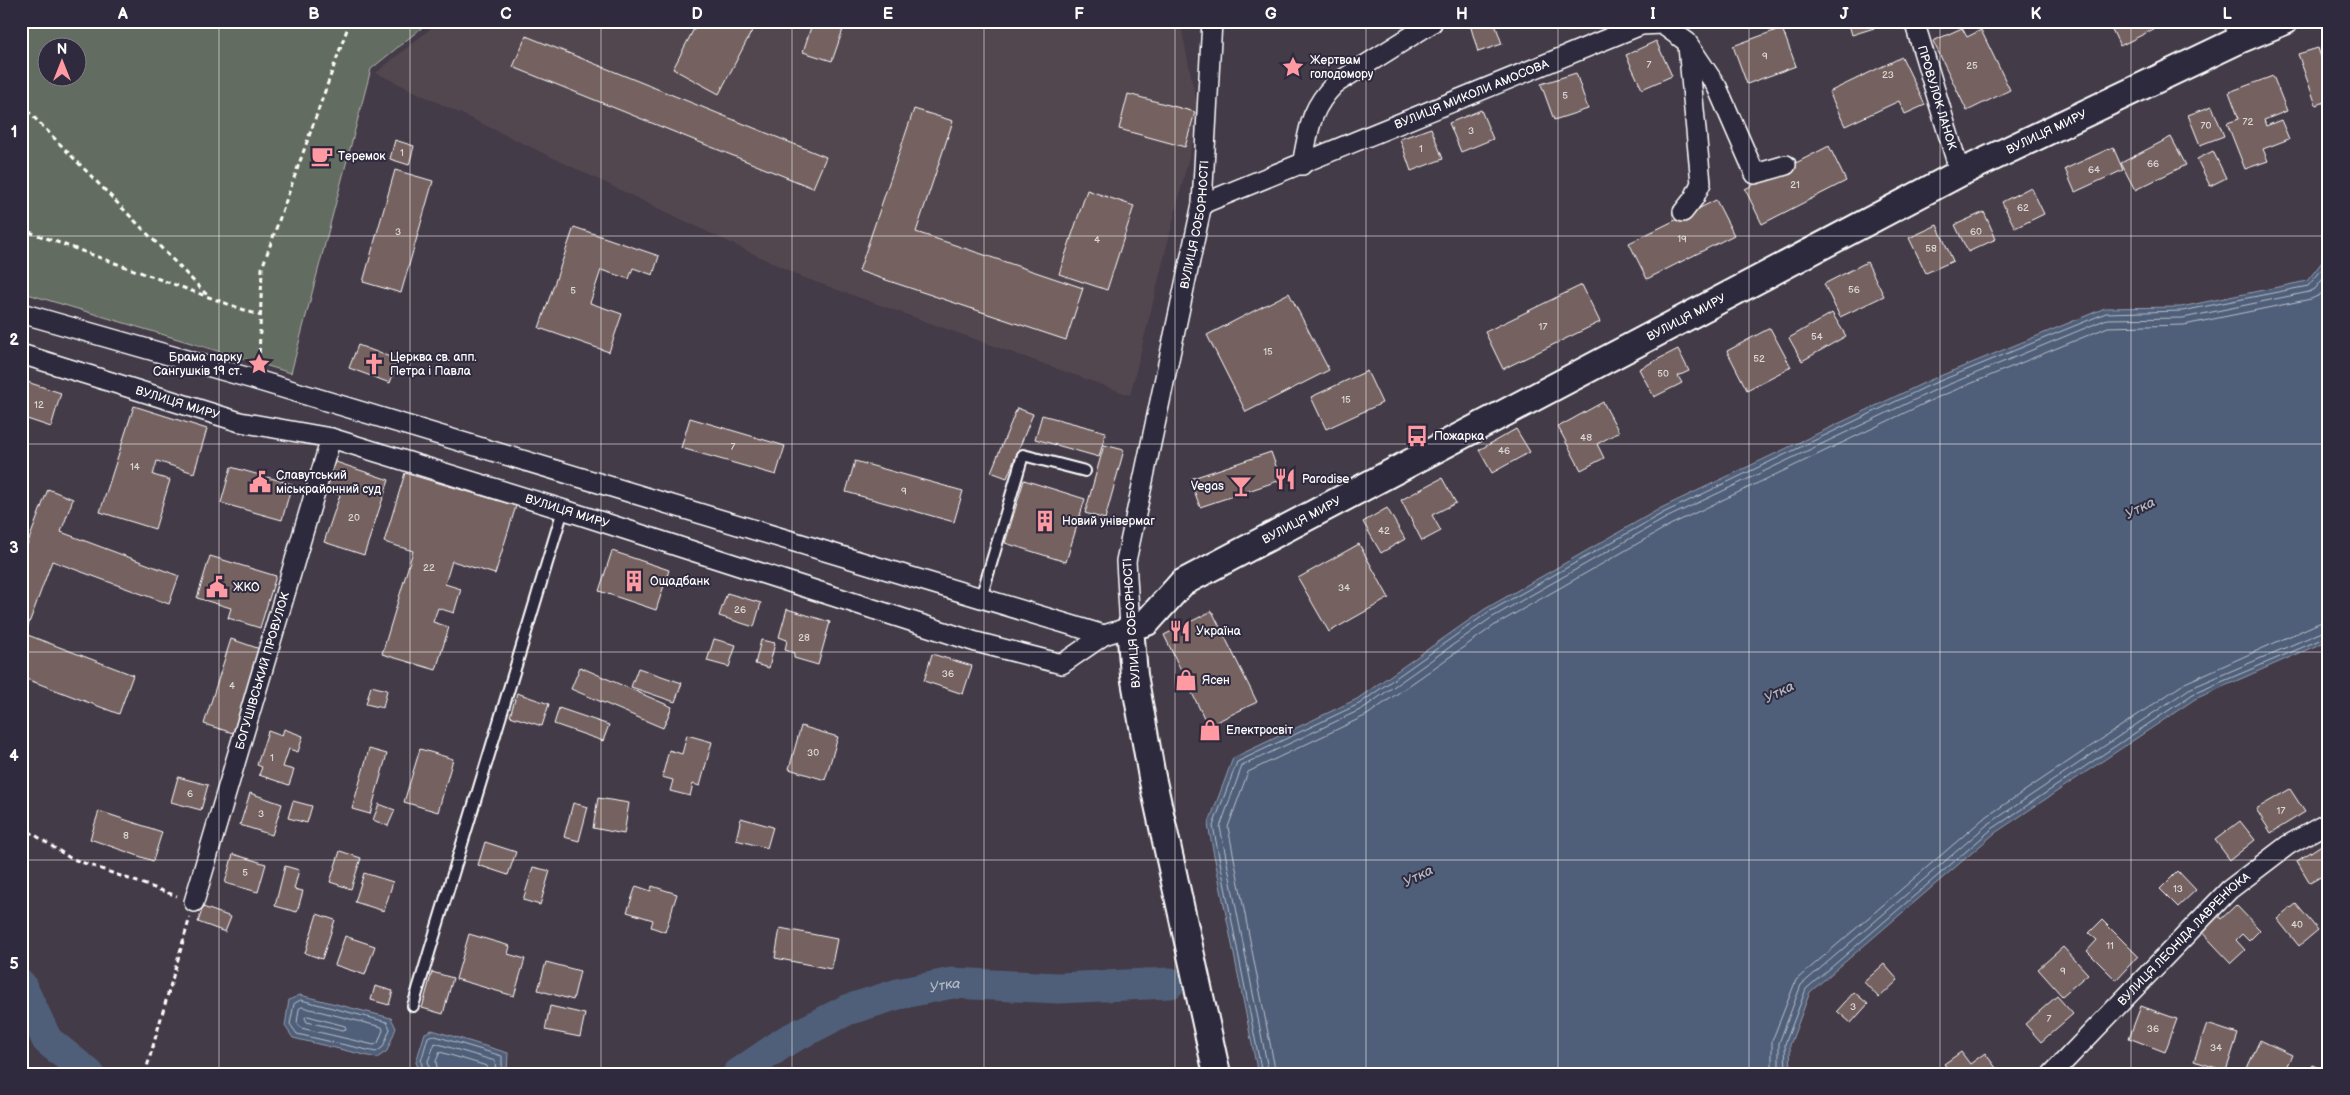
<svg xmlns="http://www.w3.org/2000/svg" width="2350" height="1095" font-family="'Balsamiq Sans',sans-serif">
  <style>
    .built { fill: #524750 }
    .green { fill: #646c60; stroke: #b2b6b0; fill-rule: evenodd }
    .water { fill: #505e79; stroke: #969eaf }
    .lines { fill: none; stroke-linecap: round; stroke-linejoin: round }
    .shore { stroke: #b9bfc9; stroke-width: 1 }
    .river { stroke: #505e79; stroke-width: 31 }
    .building { fill: #746261; stroke: #fff }
    .lane-casing { stroke: #fff; stroke-width: 14 }
    .street-casing { stroke: #fff; stroke-width: 22 }
    .secondary-casing { stroke: #fff; stroke-width: 30 }
    .path { stroke: #fff; stroke-width: 3; stroke-dasharray: 5 4; stroke-linecap: butt }
    .lane { stroke: #2f2a3d; stroke-width: 10 }
    .street { stroke: #2f2a3d; stroke-width: 19 }
    .secondary { stroke: #2f2a3d; stroke-width: 26 }
    .grid { fill: none; stroke: #fff; stroke-width: 1; stroke-opacity: 0.55 }
    .labels { text-anchor: middle; dominant-baseline: central; stroke-width: 4; stroke-linejoin: round; paint-order: stroke }
    .number-label { font-size: 10px; fill: #dcd8d8 }
    .poi-label { font-size: 12px; fill: #fff; stroke: #2f2a3d; text-anchor: start }
    .street-label { font-size: 12px; fill: #fff; stroke: #2f2a3d }
    .water-label { font-size: 14px; font-style: italic; fill: #b0b7c3; stroke: #2f2a3d }
    .neatline { fill: none; stroke: #fff; stroke-width: 2 }
    .grid-label { font-size: 16px; text-anchor: middle; font-weight: bold; fill: #fff }
  </style>
  <rect width="100%" height="100%" fill="#443b48"/>
  <filter id="ink" filterUnits="userSpaceOnUse"><feTurbulence type="fractalNoise" baseFrequency=".02" numOctaves="2"/><feDisplacementMap in="SourceGraphic" scale="10" xChannelSelector="R" yChannelSelector="G"/><feConvolveMatrix kernelMatrix="1 2 1 2 8 2 1 2 1" color-interpolation-filters="sRGB"/></filter>
  <g filter="url(#ink)">
    <!-- built -->
    <path class="built" d="M440 21H1180L1199 116 1130 395 802 277 376 73Z"/>
    <!-- green -->
    <path class="green" d="M21 21H430L371 69 291 373 21 292ZM48 48H78V78H48Z"/>
    <!-- water -->
    <path class="water" d="M2329 253V640L2195 699 1995 833 1810 992 1790 1045 1791 1074H1258L1208 825 1233 758 1357 699 1485 609 1661 508 1928 381 2105 308 2181 307 2307 281Z
      M300 995 391 1018 396 1028 387 1051 377 1058 293 1038 285 1026 289 1000Z
      M432 1030 508 1053 507 1074H420L416 1062 425 1033Z"/>
    <g class="lines">
      <!-- shore -->
      <path class="shore" d="M301 1000 387 1022 390 1029 383 1047 376 1052 297 1034 290 1024 294 1004Z
        M302 1007 382 1027 383 1030 378 1043 374 1045 301 1028 297 1023 299 1009Z
        M308 1016 345 1026 346 1029 343 1030 307 1022 305 1018Z
        M424 1074 421 1061 428 1037 432 1035 502 1056V1074
        M430 1074 428 1061 435 1043 495 1061 496 1074
        M438 1074 436 1061 440 1052 487 1066 488 1074
        M1262 1074 1213 826 1237 762 1359 704 1487 613 1663 513 1930 385 2106 313 2182 311 2308 286 2329 261
        M1269 1074 1220 827 1242 766 1362 709 1491 618 1666 518 1933 391 2107 319 2183 318 2309 292 2315 289 2329 271
        M1276 1074 1228 827 1248 772 1367 715 1495 625 1670 525 1936 398 2108 327 2184 325 2311 299 2320 295 2329 284
        M1772 1074V1041L1796 980 1983 819 2185 683 2319 623 2329 622
        M1779 1074V1043L1801 985 1987 825 2189 689 2329 629
        M1786 1074 1785 1044 1806 989 1992 829 2193 694 2329 636"/>
      <!-- river -->
      <g class="river">
        <path d="M21 985 47 1040 89 1074"/>
        <path id="s1" d="M738 1074 786 1041 847 1010 898 994 952 983 1058 988 1170 983"/>
      </g>
    </g>
    <!-- building -->
    <path class="building" d="M628 21H657L654 31Z
      M698 21H757L719 94 673 69Z
      M813 21H846L832 61 803 52Z
      M1469 21H1494L1502 44 1478 52Z
      M1566 21H1597L1569 31Z
      M1809 21H1843L1810 28Z
      M1848 21H1893V22L1852 35Z
      M2108 21H2170L2120 46Z
      M1782 28 1796 66 1747 84 1733 46Z
      M1962 28 1967 37 1981 30 2010 90 1967 111 1933 41Z
      M526 36 826 157 813 188 513 67Z
      M1656 41 1672 76 1642 89 1626 55Z
      M2318 48 2322 60 2329 57V101L2316 105 2298 54Z
      M1902 57 1925 105 1905 114 1899 101 1845 126 1829 92Z
      M1576 73 1588 109 1554 120 1541 84Z
      M2273 76 2287 111 2264 120 2266 126 2281 120 2289 139 2263 149 2268 161 2245 169 2227 123 2239 119 2229 92Z
      M1128 94 1195 112 1185 147 1119 129Z
      M2212 106 2224 136 2200 145 2188 115Z
      M914 109 953 121 916 232 1083 288 1066 340 859 271Z
      M1481 110 1493 139 1461 152 1449 123Z
      M1431 128 1443 159 1411 171 1400 139Z
      M2171 137 2186 165 2135 190 2121 163Z
      M395 140 414 146 409 165 390 159Z
      M1829 146 1846 181 1762 224 1745 189Z
      M2113 147 2123 170 2075 192 2065 169Z
      M2213 151 2226 178 2210 186 2197 159Z
      M395 170 433 181 401 293 363 282Z
      M2031 187 2044 214 2015 228 2002 202Z
      M1087 190 1134 206 1107 290 1059 274Z
      M1716 200 1734 235 1647 279 1629 243Z
      M1984 212 1996 239 1968 252 1955 225Z
      M1937 225 1953 261 1926 273 1909 238Z
      M574 227 659 256 653 275 633 268 629 279 601 270 590 303 622 314 609 352 539 328Z
      M1867 262 1884 296 1840 317 1824 284Z
      M1582 285 1600 322 1503 369 1485 332Z
      M1289 293 1329 370 1246 412 1207 335Z
      M1832 313 1846 336 1802 361 1789 338Z
      M1770 328 1791 367 1747 390 1727 351Z
      M358 345 398 360 390 383 349 368Z
      M1678 349 1689 371 1678 376 1682 383 1654 397 1639 369Z
      M1367 371 1382 403 1326 429 1311 397Z
      M21 380 61 393 51 427 21 417Z
      M1603 402 1619 432 1597 444 1604 458 1581 470 1558 427Z
      M134 406 207 429 194 473 157 461 153 475 170 480 155 529 100 512Z
      M1017 408 1033 414 1007 478 991 472Z
      M1042 415 1106 432 1099 457 1035 439Z
      M690 418 785 446 776 475 681 448Z
      M1516 429 1530 452 1492 473 1479 450Z
      M1104 445 1124 450 1105 519 1085 513Z
      M1271 452 1281 480 1200 507 1190 479Z
      M333 461 389 480 364 555 324 542 340 495 323 489Z
      M855 461 963 491 954 522 846 492Z
      M231 467 292 484 282 520 221 503Z
      M405 473 516 506 495 574 452 561 445 584 461 589 454 613 438 608 433 622 449 627 436 670 382 654 413 551 384 542Z
      M1442 478 1456 503 1432 515 1441 531 1422 541 1401 500Z
      M1024 480 1085 499 1066 562 1005 543Z
      M48 489 73 499 61 532 179 576 169 604 52 561 25 634 133 675 119 714 21 677V561Z
      M1387 508 1405 539 1381 553 1363 522Z
      M1359 544 1389 598 1329 632 1298 578Z
      M612 551 669 570 656 610 599 591Z
      M210 556 276 576 260 628 228 618 231 608 197 598Z
      M727 593 761 603 754 627 719 616Z
      M787 609 830 622 818 665 794 658V653L785 650 787 640 779 637Z
      M1212 611 1257 702 1208 726 1164 635Z
      M231 639 260 649 233 733 204 724Z
      M714 639 736 645 729 667 707 661Z
      M761 640 775 643 769 668 755 664Z
      M932 654 972 666 963 694 924 681Z
      M580 667 672 707 663 728 571 689Z
      M638 668 682 683 675 702 631 687Z
      M371 686 387 690 383 708 366 704Z
      M517 693 549 704 542 726 510 716Z
      M559 708 609 725 603 741 554 724Z
      M801 726 838 737 825 780 789 769Z
      M284 729 303 736 298 752 289 749 283 767 294 770 289 785 259 775 262 767 257 765 268 731 282 736Z
      M687 735 712 742 700 786 693 784 690 796 670 791 673 780 662 777 669 750 682 754Z
      M369 749 387 754 370 814 352 809Z
      M420 749 453 759 438 812 404 802Z
      M178 777 208 785 201 810 171 802Z
      M2290 789 2305 812 2271 833 2256 809Z
      M250 793 282 804 272 835 240 825Z
      M598 798 629 803 624 834 593 828Z
      M293 801 312 806 307 823 288 818Z
      M573 803 588 807 579 841 564 837Z
      M379 804 395 810 388 826 373 820Z
      M99 811 162 832 153 861 90 839Z
      M741 818 773 827 767 848 736 840Z
      M2240 821 2255 840 2230 860 2215 840Z
      M485 842 516 852 508 875 478 865Z
      M2323 844 2329 853V872L2310 883 2297 861Z
      M340 851 361 858 351 889 330 882Z
      M233 854 266 864 258 892 225 883Z
      M285 866 299 870 294 889 303 891 297 912 275 906Z
      M533 867 550 871 540 905 523 900Z
      M2178 871 2196 890 2178 907 2160 889Z
      M364 873 393 882 384 911 355 902Z
      M636 886 651 891 652 886 677 894 665 932 651 927 653 920 627 912Z
      M2296 904 2318 930 2299 946 2277 919Z
      M2236 905 2260 930 2249 941 2242 934 2236 940 2245 950 2231 963 2195 925 2213 909 2221 919Z
      M203 907 231 917 225 932 198 922Z
      M317 914 335 920 322 959 305 953Z
      M2102 920 2138 956 2116 980 2087 951 2097 940 2089 933Z
      M780 928 837 939 831 969 775 958Z
      M469 934 510 946 508 954 525 959 514 996 456 979Z
      M345 936 375 946 365 975 335 965Z
      M2063 947 2088 974 2062 996 2038 969Z
      M546 962 580 971 573 1000 538 990Z
      M1884 964 1898 980 1879 998 1864 982Z
      M432 972 453 978 443 1014 422 1008Z
      M375 986 393 991 389 1005 371 1000Z
      M1854 992 1868 1004 1851 1023 1837 1011Z
      M2057 996 2073 1014 2041 1042 2025 1024Z
      M550 1006 585 1014 580 1037 545 1030Z
      M2141 1006 2177 1019 2165 1052 2129 1038Z
      M2207 1024 2238 1034 2226 1071 2194 1061Z
      M2260 1040 2292 1055 2283 1074H2259L2247 1068Z
      M1961 1052 1970 1064 1985 1053 1999 1072 1996 1074H1952L1944 1064Z
      M2313 1065 2329 1072V1074H2308Z"/>
    <g class="lines">
      <!-- lane casing -->
      <g class="lane-casing">
        <path id="lane" d="M981 598 1023 455 1085 471
          M413 1006 563 510"/>
      </g>
      <!-- street casing -->
      <g class="street-casing">
        <g id="street">
          <path id="s2" d="M1914 21 1960 173"/>
          <path d="M2234 21 2239 40"/>
          <path d="M1641 25 1662 24 1687 42 1717 87 1755 174 1786 165"/>
          <path d="M1302 165C1309 130 1309 110 1335 84L1432 23"/>
          <path id="s3" d="M1202 204 1641 25V21"/>
          <path d="M1683 212 1694 198 1701 183 1688 46"/>
          <path d="M21 313 253 379 1104 635"/>
          <path id="s4" d="M21 354 240 422 331 438 571 512 976 642 1062 664 1104 635 1130 627 1126 561 1202 204 1212 21"/>
          <path id="s5" d="M194 902 331 438"/>
          <path id="s6" d="M2052 1074 2229 890 2288 845 2329 822"/>
        </g>
      </g>
      <!-- secondary casing -->
      <g class="secondary-casing">
        <g id="secondary">
          <path id="s7" d="M1217 1074 1152 777 1134 675 1130 627 1147 622 1182 583 1960 173 2239 40 2285 21"/>
        </g>
      </g>
      <!-- path -->
      <path class="path" d="M21 104 210 298
        M21 229 261 316
        M259 362 262 268 350 21
        M21 826 70 858 177 896
        M145 1074 190 917"/>
      <!-- lane -->
      <use href="#lane" class="lane"/>
      <!-- street -->
      <use href="#street" class="street"/>
      <!-- secondary -->
      <use href="#secondary" class="secondary"/>
    </g>
  </g>
  <!-- grid -->
  <path class="grid" d="M219 21V1074M410 21V1074M601 21V1074M792 21V1074M984 21V1074M1175 21V1074M1366 21V1074M1558 21V1074M1749 21V1074M1940 21V1074M2131 21V1074M21 236H2329M21 444H2329M21 652H2329M21 860H2329"/>
  <!-- icons -->
  <defs>
    <g id="sight-bare" transform="scale(1.725)"><path d="M0-6L1.8-2.2L6-1.7L2.9 1.2L3.7 5.4L0 3.3L-3.7 5.4L-2.9 1.2L-6-1.7L-1.8-2.2Z" fill="#ff9aa2" stroke="#2f2a3d" stroke-width="2.5" paint-order="stroke"/></g>
    <g id="cafe-bare" transform="scale(1.725)"><path d="M-5.5-4.5H6V0H3Q3 3.5 0 3.5H-2.5Q-5.5 3.5-5.5 0ZM3-3.2v2h1.7v-2ZM-6 4.5H4V6H-6Z" fill="#ff9aa2" stroke="#2f2a3d" stroke-width="2.5" paint-order="stroke"/></g>
    <g id="church-bare" transform="scale(1.725)"><path d="M-1.2-6h2.4v3.5h3.3v2.4h-3.3V6h-2.4V-.1h-3.3v-2.4h3.3Z" fill="#ff9aa2" stroke="#2f2a3d" stroke-width="2.5" paint-order="stroke"/></g>
    <g id="bus-bare" transform="scale(1.725)"><path d="M-5-6H5V4H4V6H2V4H-2V6H-4V4H-5ZM-3.5-4V0h7V-4ZM-3.5 1.2v1.5H-2V1.2ZM2 1.2v1.5H3.5V1.2Z" fill="#ff9aa2" stroke="#2f2a3d" stroke-width="2.5" paint-order="stroke"/></g>
    <g id="restaurant-bare" transform="scale(1.725)"><path d="M-5-6h1v4h1v-4h1v4h1v-4h1v5L-1.5 .5V6h-2V.5L-5-1ZM5-6V6H3V1.5H1.5Q1.5-4 5-6Z" fill="#ff9aa2" stroke="#2f2a3d" stroke-width="2.5" paint-order="stroke"/></g>
    <g id="civic-bare" transform="scale(1.725)"><path d="M-.6-6.5H3V-4.5H.6V-3L4-1V1h2V6H-6V1h2V-1L-.6-3ZM-1.2 2.5V6h2.4V2.5Z" fill="#ff9aa2" stroke="#2f2a3d" stroke-width="2.5" paint-order="stroke"/></g>
    <g id="bar-bare" transform="scale(1.725)"><path d="M-6-5H6L.8 .8V4.5H3.5V6h-7V4.5H-.8V.8Z" fill="#ff9aa2" stroke="#2f2a3d" stroke-width="2.5" paint-order="stroke"/></g>
    <g id="building-bare" transform="scale(1.725)"><path d="M-4-6H4V6H1V3H-1V6H-4ZM-2.5-4.3h1.7v1.8h-1.7ZM.8-4.3h1.7v1.8H.8ZM-2.5-1h1.7V.8h-1.7ZM.8-1h1.7V.8H.8Z" fill="#ff9aa2" stroke="#2f2a3d" stroke-width="2.5" paint-order="stroke"/></g>
    <g id="shop-bare" transform="scale(1.725)"><path d="M-5-2.5h2.3a2.7 3.5 0 0 1 5.4 0H5L5.5 6h-11ZM-1.5-2.5h3a1.5 2.3 0 0 0-3 0Z" fill="#ff9aa2" stroke="#2f2a3d" stroke-width="2.5" paint-order="stroke"/></g>
  </defs>
  <g fill-rule="evenodd">
    <use href="#sight-bare" x="1293" y="67"/>
    <use href="#cafe-bare" x="322" y="156"/>
    <use href="#sight-bare" x="259" y="364"/>
    <use href="#church-bare" x="374" y="364"/>
    <use href="#bus-bare" x="1417" y="436"/>
    <use href="#restaurant-bare" x="1285" y="479"/>
    <use href="#civic-bare" x="260" y="482"/>
    <use href="#bar-bare" x="1241" y="486"/>
    <use href="#building-bare" x="1045" y="521"/>
    <use href="#building-bare" x="634" y="581"/>
    <use href="#civic-bare" x="217" y="587"/>
    <use href="#restaurant-bare" x="1180" y="631"/>
    <use href="#shop-bare" x="1186" y="680"/>
    <use href="#shop-bare" x="1210" y="730"/>
  </g>
  <g class="labels">
    <!-- number labels -->
    <g class="number-label">
      <text x="1765" y="56">9</text>
      <text x="1649" y="65">7</text>
      <text x="1972" y="66">25</text>
      <text x="1888" y="75">23</text>
      <text x="1565" y="96">5</text>
      <text x="2248" y="122">72</text>
      <text x="2206" y="126">70</text>
      <text x="1471" y="131">3</text>
      <text x="1421" y="149">1</text>
      <text x="402" y="153">1</text>
      <text x="2153" y="164">66</text>
      <text x="2094" y="170">64</text>
      <text x="1795" y="185">21</text>
      <text x="2023" y="208">62</text>
      <text x="398" y="232">3</text>
      <text x="1976" y="232">60</text>
      <text x="1682" y="239">19</text>
      <text x="1097" y="240">4</text>
      <text x="1931" y="249">58</text>
      <text x="1854" y="290">56</text>
      <text x="573" y="291">5</text>
      <text x="1543" y="327">17</text>
      <text x="1817" y="337">54</text>
      <text x="1268" y="352">15</text>
      <text x="1759" y="359">52</text>
      <text x="1663" y="374">50</text>
      <text x="1346" y="400">15</text>
      <text x="39" y="405">12</text>
      <text x="1586" y="438">48</text>
      <text x="733" y="447">7</text>
      <text x="1504" y="451">46</text>
      <text x="135" y="467">14</text>
      <text x="904" y="491">9</text>
      <text x="354" y="518">20</text>
      <text x="1384" y="531">42</text>
      <text x="429" y="568">22</text>
      <text x="1344" y="588">34</text>
      <text x="740" y="610">26</text>
      <text x="804" y="638">28</text>
      <text x="948" y="674">36</text>
      <text x="232" y="686">4</text>
      <text x="813" y="753">30</text>
      <text x="272" y="758">1</text>
      <text x="190" y="794">6</text>
      <text x="2281" y="811">17</text>
      <text x="261" y="814">3</text>
      <text x="126" y="836">8</text>
      <text x="245" y="873">5</text>
      <text x="2178" y="889">13</text>
      <text x="2297" y="925">40</text>
      <text x="2110" y="946">11</text>
      <text x="2063" y="971">9</text>
      <text x="1853" y="1007">3</text>
      <text x="2049" y="1019">7</text>
      <text x="2153" y="1029">36</text>
      <text x="2216" y="1048">34</text>
    </g>
    <!-- poi labels -->
    <g class="poi-label">
      <text x="1310" y="60">Жертвам<tspan x="1310" dy="14">голодомору</tspan></text>
      <text x="338" y="156">Теремок</text>
      <text x="242" y="357" text-anchor="end">Брама парку<tspan x="242" dy="14">Сангушків 19 ст.</tspan></text>
      <text x="390" y="357">Церква св. апп.<tspan x="390" dy="14">Петра і Павла</tspan></text>
      <text x="1434" y="436">Пожарка</text>
      <text x="276" y="475">Славутський<tspan x="276" dy="14">міськрайонний суд</tspan></text>
      <text x="1302" y="479">Paradise</text>
      <text x="1224" y="486" text-anchor="end">Vegas</text>
      <text x="1062" y="521">Новий універмаг</text>
      <text x="650" y="581">Ощадбанк</text>
      <text x="233" y="587">ЖКО</text>
      <text x="1196" y="631">Україна</text>
      <text x="1202" y="680">Ясен</text>
      <text x="1226" y="730">Електросвіт</text>
    </g>
    <!-- street labels -->
    <g class="street-label">
      <text stroke="none"><textPath href="#s3" startOffset="291">ВУЛИЦЯ МИКОЛИ АМОСОВА</textPath></text>
      <text stroke="none"><textPath href="#s2" startOffset="80">ПРОВУЛОК ЛАНОК</textPath></text>
      <text stroke="none"><textPath href="#s7" startOffset="1501">ВУЛИЦЯ МИРУ</textPath></text>
      <text stroke="none"><textPath href="#s4" startOffset="1575">ВУЛИЦЯ СОБОРНОСТІ</textPath></text>
      <text stroke="none"><textPath href="#s7" startOffset="1096">ВУЛИЦЯ МИРУ</textPath></text>
      <text stroke="none"><textPath href="#s4" startOffset="164">ВУЛИЦЯ МИРУ</textPath></text>
      <text stroke="none"><textPath href="#s4" startOffset="569">ВУЛИЦЯ МИРУ</textPath></text>
      <text stroke="none"><textPath href="#s7" startOffset="661">ВУЛИЦЯ МИРУ</textPath></text>
      <text transform="translate(1132 623) rotate(-94)">ВУЛИЦЯ СОБОРНОСТІ</text>
      <text stroke="none"><textPath href="#s5" startOffset="241">БОГУШІВСЬКИЙ ПРОВУЛОК</textPath></text>
      <text stroke="none"><textPath href="#s6" startOffset="189">ВУЛИЦЯ ЛЕОНІДА ЛАВРЕНЮКА</textPath></text>
    </g>
    <!-- water labels -->
    <g class="water-label">
      <text transform="translate(2140 508) rotate(-27)">Утка</text>
      <text transform="translate(1779 692) rotate(-27)">Утка</text>
      <text transform="translate(1418 876) rotate(-27)">Утка</text>
      <text stroke="none"><textPath href="#s1" startOffset="228">Утка</textPath></text>
    </g>
  </g>
  <!-- margin -->
  <rect width="2350" height="1095" fill="none" stroke="#2f2a3d" stroke-width="55"/>
  <!-- north arrow -->
  <g transform="translate(62 62)"><circle r="24" fill="#2f2a3d" stroke="#827f8b"/>
  <path d="M0-4L9 19L0 12L-9 19Z" fill="#ff9aa2"/>
  <text y="-8" font-size="14" font-weight="bold" text-anchor="middle" fill="#ffffff">N</text>
  </g>
  <rect x="28" y="28" width="2294" height="1040" class="neatline"/>
  <g class="grid-label">
    <text x="123" y="19">A</text>
    <text x="314" y="19">B</text>
    <text x="506" y="19">C</text>
    <text x="697" y="19">D</text>
    <text x="888" y="19">E</text>
    <text x="1079" y="19">F</text>
    <text x="1271" y="19">G</text>
    <text x="1462" y="19">H</text>
    <text x="1653" y="19">I</text>
    <text x="1844" y="19">J</text>
    <text x="2036" y="19">K</text>
    <text x="2227" y="19">L</text>
    <text x="14" y="137">1</text>
    <text x="14" y="345">2</text>
    <text x="14" y="553">3</text>
    <text x="14" y="761">4</text>
    <text x="14" y="969">5</text>
  </g>
</svg>
